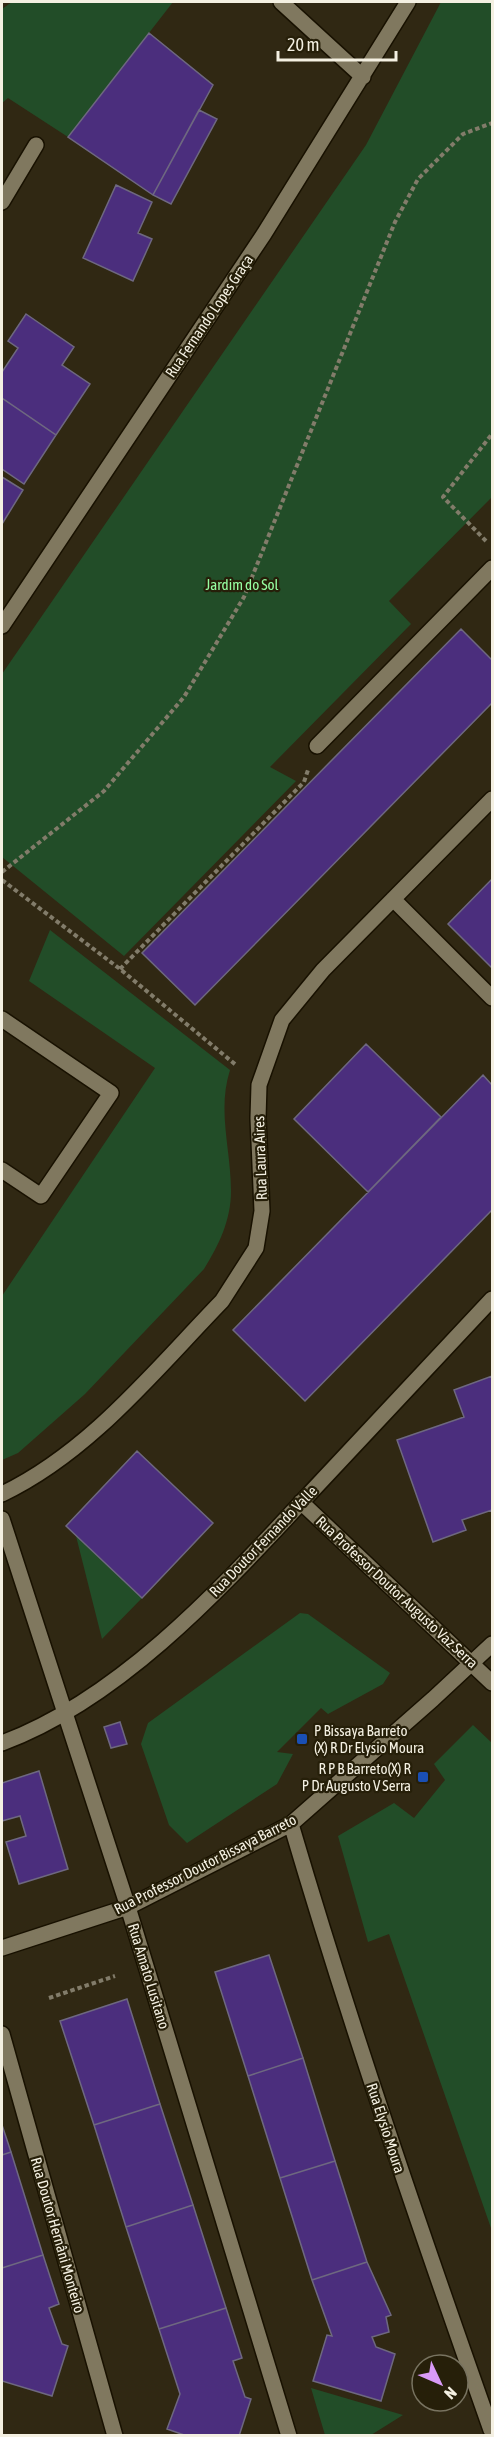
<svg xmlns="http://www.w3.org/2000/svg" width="494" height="2437" font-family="'Asap Condensed',sans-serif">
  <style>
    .green { fill: #224d28 }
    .building { fill: #4b2e7d; stroke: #6e6880; stroke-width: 1.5 }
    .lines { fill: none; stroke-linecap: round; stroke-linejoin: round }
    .minor-casing { stroke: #181100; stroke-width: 18 }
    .path { stroke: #827c6a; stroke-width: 4; stroke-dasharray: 4.5 3; stroke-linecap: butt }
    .minor { stroke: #80785f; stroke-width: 15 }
    .transit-dot { fill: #1a4fb4; stroke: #261f09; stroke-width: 2 }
    .labels { text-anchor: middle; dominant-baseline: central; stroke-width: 4.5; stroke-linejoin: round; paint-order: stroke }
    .street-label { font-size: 15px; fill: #f4f0e2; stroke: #261f09 }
    .park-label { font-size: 15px; fill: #96fda2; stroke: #261f09 }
    .poi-label { font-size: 15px; fill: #f4f0e2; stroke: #261f09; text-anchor: start }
  </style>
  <rect width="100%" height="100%" fill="#302813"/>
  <!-- green -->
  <path class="green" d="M12 2H173L68 137 8 98 2 103V9Z
    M441 2H492V497L389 601 411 624 270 767 296 781 124 956 2 857V674L366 145Z
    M50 930 230 1070C217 1111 231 1149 231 1191 231 1220 219 1245 204 1269L85 1394 18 1453 2 1460V1296L155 1068 29 981Z
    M76 1536 142 1598 102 1639Z
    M300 1613 308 1614 390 1673 383 1684 328 1714 321 1708 277 1752 293 1754 277 1784 187 1843 169 1825 141 1744 148 1723Z
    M473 1725 492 1743V2231L389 1934 368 1942 338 1836 394 1803 414 1818 445 1780 434 1764Z
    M311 2388 403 2415 371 2435H325Z"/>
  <!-- building -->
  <path class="building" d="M149 33 213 85 153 195 68 137Z
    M199 110 217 119 171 204 153 195Z
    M116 185 152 202 138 233 152 239 133 281 83 258Z
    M26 314 74 347 62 365 90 384 56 435 2 398V372L18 348 8 341Z
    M2 398 56 435 24 484 2 469Z
    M2 477 23 490 2 524Z
    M461 629 492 660V703L195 1005 142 953Z
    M492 879V968L448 924Z
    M366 1044 441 1117 368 1192 294 1119Z
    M483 1075 492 1085V1210L305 1401 233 1330Z
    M492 1376V1512V1510L462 1520 466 1530 433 1542 397 1440 464 1417 454 1390Z
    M137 1451 213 1523 142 1598 66 1526Z
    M120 1722 127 1744 111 1748 104 1727Z
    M39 1771 68 1869 19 1884 6 1842 26 1836 20 1816 2 1821V1783Z
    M269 1955 303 2058 248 2076 215 1972Z
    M127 1999 160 2104 94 2125 60 2021Z
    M303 2058 335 2161 280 2178 248 2076Z
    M160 2104 193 2205 126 2227 94 2125Z
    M2 2125 11 2152 2 2155Z
    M11 2152 43 2255 2 2268V2155Z
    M335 2161 367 2262 312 2280 280 2178Z
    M193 2205 226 2308 159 2329 126 2227Z
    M43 2255 59 2304 49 2308 62 2344 68 2346 52 2396 2 2381V2268Z
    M367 2262 391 2315 386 2317 389 2332 372 2337 376 2347 395 2354 381 2401 313 2381 327 2335 332 2336 312 2280Z
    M226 2308 242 2358 233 2361 245 2397 251 2399 239 2436H187L167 2429 180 2394 159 2329Z"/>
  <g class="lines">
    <!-- minor casing -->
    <g class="minor-casing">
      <path id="minor" d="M281 2 363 77
        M2 202 36 145
        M2 626 264 234 408 2
        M317 746 492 568
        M393 899 492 998
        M2 1019 111 1093 41 1196 2 1170
        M2 1494C90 1452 155 1370 222 1301L256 1248 262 1211 258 1118 259 1085 282 1020 323 970 492 799
        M301 1502 492 1683
        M2 1519 128 1907 289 2436
        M2 1743C123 1698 225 1584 312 1491 372 1427 432 1363 492 1299
        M291 1824C351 2028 420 2229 491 2430
        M2 1948 128 1907 291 1824 433 1699 492 1644
        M2 2034 115 2436"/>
    </g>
    <!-- path -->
    <path class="path" d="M486 541 443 497 492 434
      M2 872 104 791 184 697 244 597 395 222 418 179 463 134 492 123
      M2 880 120 969 236 1065
      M120 969 304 782 308 770
      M49 1998 115 1976"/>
    <!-- minor -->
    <use href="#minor" class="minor"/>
  </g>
  <!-- markers -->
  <g class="transit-dot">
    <rect x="296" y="1733" width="12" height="12" rx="3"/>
    <rect x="417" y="1771" width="12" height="12" rx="3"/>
  </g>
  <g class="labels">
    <!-- street labels -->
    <g class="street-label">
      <text transform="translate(209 316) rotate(-56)">Rua Fernando Lopes Graça</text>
      <text transform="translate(260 1158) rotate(-92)">Rua Laura Aires</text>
      <text transform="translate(263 1541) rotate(-46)">Rua Doutor Fernando Valle</text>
      <text transform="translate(397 1592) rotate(43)">Rua Professor Doutor Augusto Vaz Serra</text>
      <text transform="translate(205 1864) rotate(-27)">Rua Professor Doutor Bissaya Barreto</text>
      <text transform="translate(149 1976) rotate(73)">Rua Amato Lusitano</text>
      <text transform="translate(386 2128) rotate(72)">Rua Elysio Moura</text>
      <text transform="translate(58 2235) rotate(74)">Rua Doutor Hernâni Monteiro</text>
    </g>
    <!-- park labels -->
    <g class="park-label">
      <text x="242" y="584">Jardim do Sol</text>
    </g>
    <!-- poi labels -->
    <g class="poi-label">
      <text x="314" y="1730">P Bissaya Barreto<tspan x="314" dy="17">(X) R Dr Elysio Moura</tspan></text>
      <text x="411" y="1768" text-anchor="end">R P B Barreto(X) R<tspan x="411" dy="17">P Dr Augusto V Serra</tspan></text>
    </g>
  </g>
  <!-- border -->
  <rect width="494" height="2437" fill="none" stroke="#f4f0e2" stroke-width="6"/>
  <!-- north arrow -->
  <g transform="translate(440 2383) rotate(134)"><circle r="28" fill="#261f09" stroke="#787360" stroke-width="1.5"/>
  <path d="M0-4.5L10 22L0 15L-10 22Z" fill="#d99af7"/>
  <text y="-9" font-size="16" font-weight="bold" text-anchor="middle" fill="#f4f0e2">N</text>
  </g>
  <!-- scale -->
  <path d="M278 51v9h118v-9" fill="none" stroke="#f4f0e2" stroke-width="3"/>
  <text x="287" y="51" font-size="18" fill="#f4f0e2" stroke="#261f09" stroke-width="4.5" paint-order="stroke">20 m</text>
</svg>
